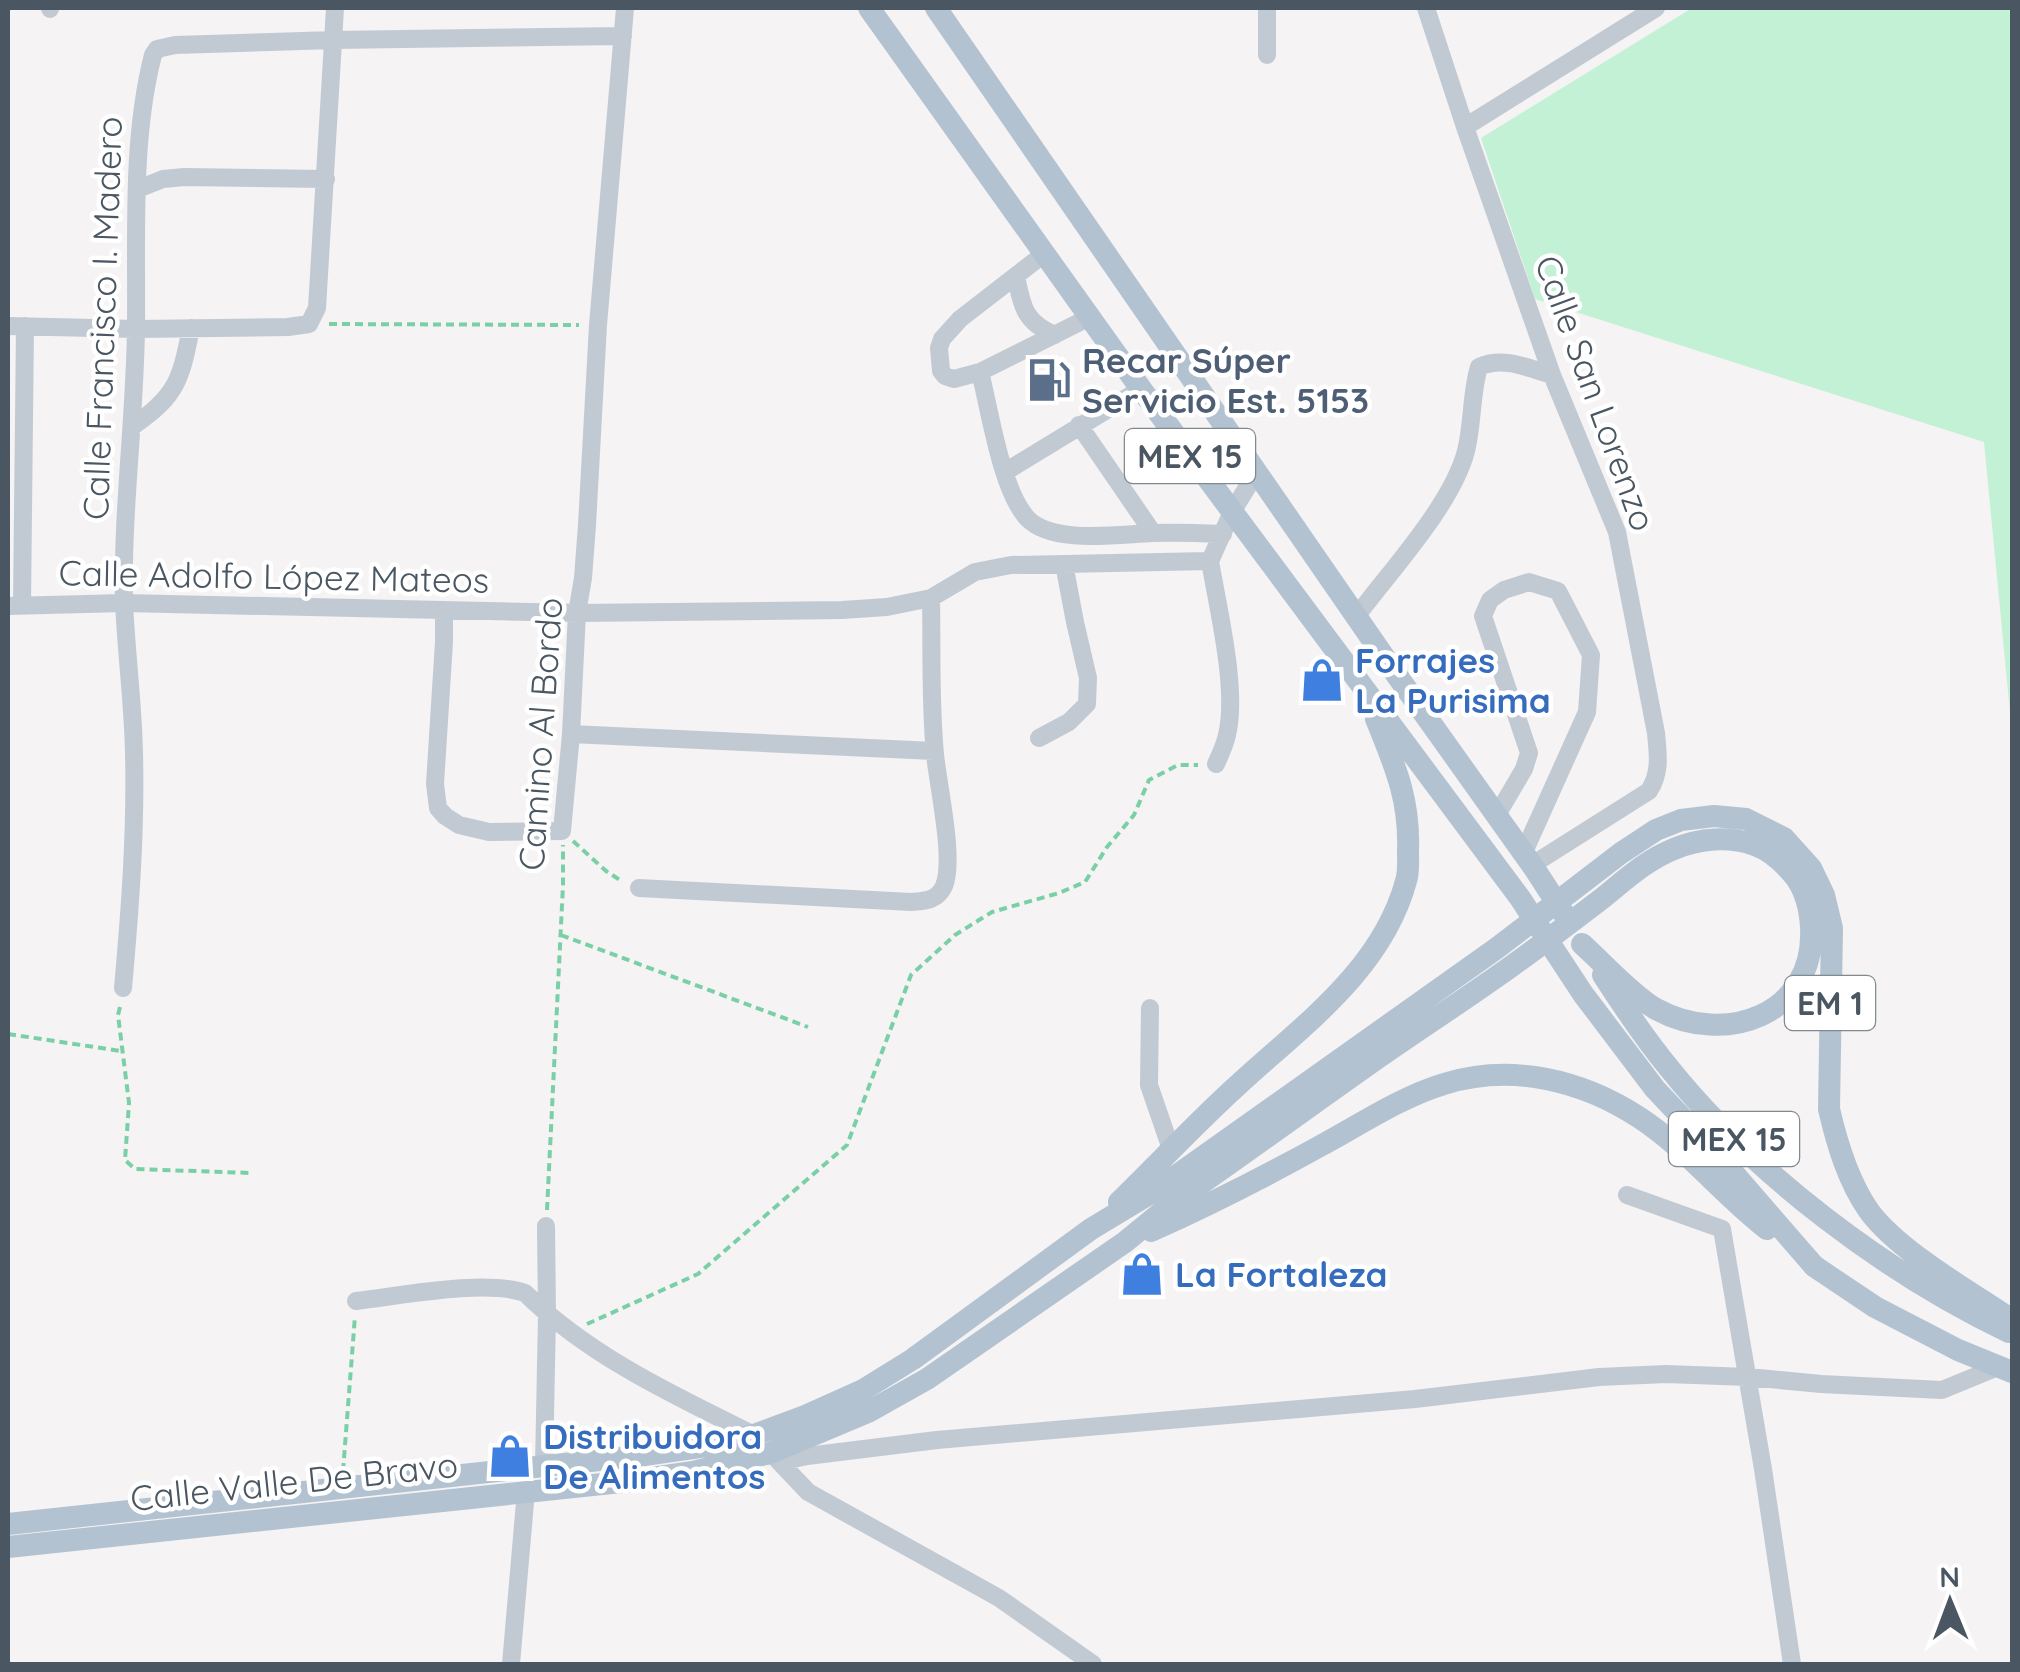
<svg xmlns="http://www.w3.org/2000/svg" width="2020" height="1672" font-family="Quicksand,sans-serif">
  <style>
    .green { fill: #c3f1d5 }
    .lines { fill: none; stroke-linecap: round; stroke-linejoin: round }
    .path { stroke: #7ad0a6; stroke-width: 4; stroke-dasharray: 8 5; stroke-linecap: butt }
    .minor { stroke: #c1cad2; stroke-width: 18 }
    .major { stroke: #b3c2d1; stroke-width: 22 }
    .labels { text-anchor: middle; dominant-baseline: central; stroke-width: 9; stroke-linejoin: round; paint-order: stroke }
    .shield { fill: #fff; stroke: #808990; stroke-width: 2.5 }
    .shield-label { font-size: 32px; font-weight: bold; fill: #4a5661 }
    .street-label { font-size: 35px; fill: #4a5661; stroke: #fff }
    .service-label { font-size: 35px; font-weight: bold; fill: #4e5e75; stroke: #fff; text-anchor: start }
    .shop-label { font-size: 35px; font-weight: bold; fill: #366cbe; stroke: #fff; text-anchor: start }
  </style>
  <rect width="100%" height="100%" fill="#f5f3f3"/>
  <!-- green -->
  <path class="green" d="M1692 8H2012V733L1984 442 1535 299 1481 138Z"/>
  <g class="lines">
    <!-- path -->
    <path class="path" d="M329 324 579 325
      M573 841 606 871 623 882
      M561 935 808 1027
      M120 1007 118 1015 129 1103 125 1160 135 1169 252 1173
      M8 1034 121 1051
      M547 1210 563 885V845
      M587 1324 698 1274 847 1145 911 975 955 935 992 912 1059 893 1085 882 1107 847 1134 815 1149 780 1178 765H1198
      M343 1471 355 1316"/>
    <!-- minor -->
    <path class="minor" d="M1267 8V55
      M1426 8 1465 127 1552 375 1617 532 1656 733C1658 755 1661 772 1649 791L1532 865
      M50 9V8
      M1465 127 1656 8
      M138 189 163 179 184 177 326 179
      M1044 254 960 319 942 339 939 348 941 371 945 376 954 379 980 372 1090 317
      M1016 276C1022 306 1024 322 1055 335
      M8 326 136 329 288 327 309 324 317 308 335 8
      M980 372C990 411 1001 489 1027 518 1052 545 1120 534 1153 533 1176 532 1200 533 1223 534
      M1079 425 1153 533
      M133 426C177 396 181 379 191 328
      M1005 472 1141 389
      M1210 561C1218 609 1238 689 1227 735 1225 745 1220 755 1216 764
      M22 605 25 326
      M8 606 124 603 577 613 842 610 887 607 931 598 975 572 1011 565 1210 561 1232 512 1256 473
      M444 611V642L435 784 438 808 445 816 459 825 489 832 562 831 571 734 577 613 583 578 587 525 598 325 625 8
      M1356 617C1390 571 1452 505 1466 451 1473 423 1471 393 1479 367 1503 356 1528 368 1552 375
      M571 734 934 751
      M1039 738 1069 722 1087 704 1088 678 1075 622 1064 564
      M1497 815 1524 769 1529 753 1483 616 1490 600 1504 590 1529 582 1558 591 1591 655 1587 712 1524 852
      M639 888 911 902C925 901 937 901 944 886 955 859 938 786 935 754 930 703 932 650 931 598
      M123 988C130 910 136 831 134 753 133 702 126 651 124 601 122 510 135 419 136 327 137 239 131 140 153 55L157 49 175 45 333 40 623 36
      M1150 1008 1149 1085 1171 1149
      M1627 1195 1722 1229 1763 1469 1792 1664
      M356 1301C400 1296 485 1279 525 1293 589 1356 675 1396 754 1435
      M773 1455 808 1492 999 1598 1093 1664
      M780 1462 807 1456 937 1440 1415 1399 1599 1377 1666 1374 1748 1377 1821 1384 1942 1390 1998 1367
      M544 1466 547 1315 546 1226
      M511 1664 526 1491"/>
    <!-- major -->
    <path class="major" d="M869 8 1141 389 1520 898 1583 994 1655 1089 1723 1161 1814 1266 1875 1307 1958 1350 2012 1372
      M936 8 1398 677 1532 865 1564 914
      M1603 975C1623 1006 1645 1039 1669 1068 1754 1174 1887 1274 2009 1332
      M1119 1202C1159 1163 1197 1122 1239 1084 1302 1026 1382 970 1406 881 1409 872 1408 861 1408 851 1410 799 1395 766 1376 719
      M1151 1231C1209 1205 1266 1176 1322 1145 1361 1124 1401 1097 1444 1084 1512 1063 1582 1080 1640 1118 1687 1149 1723 1195 1767 1229
      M8 1524 637 1456 714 1445 754 1435 805 1416 863 1390 913 1359 1091 1229 1159 1188 1497 948 1621 853 1656 830 1681 820 1714 816 1746 819 1784 838 1811 868 1824 895 1832 928 1829 1109C1837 1144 1848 1181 1869 1211 1898 1251 1971 1292 2012 1320
      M8 1547 631 1481 693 1472 770 1453 870 1411 927 1379 1125 1242 1169 1206C1237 1159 1304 1110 1372 1062 1418 1030 1464 1000 1509 968 1540 946 1570 923 1600 900 1624 881 1646 860 1674 849 1700 838 1729 836 1755 845 1772 851 1785 864 1796 878 1806 892 1810 909 1811 927 1816 1015 1725 1047 1656 1009 1634 997 1602 962 1582 944"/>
  </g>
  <!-- icons -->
  <defs>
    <g id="fuel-bare" transform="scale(3.45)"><path d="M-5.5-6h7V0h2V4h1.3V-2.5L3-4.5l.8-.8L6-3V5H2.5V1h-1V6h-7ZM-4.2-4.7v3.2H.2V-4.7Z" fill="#5c6f8a" stroke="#fff" stroke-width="2.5" paint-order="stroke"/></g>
    <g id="shop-bare" transform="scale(3.45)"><path d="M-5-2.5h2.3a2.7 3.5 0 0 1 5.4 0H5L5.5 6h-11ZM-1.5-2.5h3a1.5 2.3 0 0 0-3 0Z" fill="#3f7fe0" stroke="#fff" stroke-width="2.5" paint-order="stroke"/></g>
  </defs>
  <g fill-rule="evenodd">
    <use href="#fuel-bare" x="1049" y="380"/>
    <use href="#shop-bare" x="1322" y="680"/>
    <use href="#shop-bare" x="1142" y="1274"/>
    <use href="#shop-bare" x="510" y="1456"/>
  </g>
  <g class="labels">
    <!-- shield labels -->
    <g class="shield">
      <rect x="1125" y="429" width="130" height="54" rx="8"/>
      <rect x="1785" y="976" width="90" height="54" rx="8"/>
      <rect x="1669" y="1112" width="130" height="54" rx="8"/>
    </g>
    <g class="shield-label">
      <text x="1190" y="456">MEX 15</text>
      <text x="1830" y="1003">EM 1</text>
      <text x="1734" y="1139">MEX 15</text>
    </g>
    <!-- street labels -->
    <g class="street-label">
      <text transform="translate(102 318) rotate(-88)">Calle Francisco I. Madero</text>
      <text transform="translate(1596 393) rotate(70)">Calle San Lorenzo</text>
      <text transform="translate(274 576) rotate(1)">Calle Adolfo López Mateos</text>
      <text transform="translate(540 734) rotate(-86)">Camino Al Bordo</text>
      <text transform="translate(294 1481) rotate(-6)">Calle Valle De Bravo</text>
    </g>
    <!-- service labels -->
    <g class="service-label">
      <text x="1082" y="360">Recar Súper<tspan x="1082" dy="40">Servicio Est. 5153</tspan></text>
    </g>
    <!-- shop labels -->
    <g class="shop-label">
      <text x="1355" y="660">Forrajes<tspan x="1355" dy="40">La Purisima</tspan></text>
      <text x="1175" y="1274">La Fortaleza</text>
      <text x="543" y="1436">Distribuidora<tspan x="543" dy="40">De Alimentos</tspan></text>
    </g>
  </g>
  <!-- border -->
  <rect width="2020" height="1672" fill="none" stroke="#4a5661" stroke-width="20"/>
  <!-- north arrow -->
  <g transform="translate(1950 1602) rotate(359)" stroke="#ffffff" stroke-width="8" paint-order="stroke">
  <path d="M0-8L18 38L0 25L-18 38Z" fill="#4a5661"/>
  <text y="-15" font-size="28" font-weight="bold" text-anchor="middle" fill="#4a5661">N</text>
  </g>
</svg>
